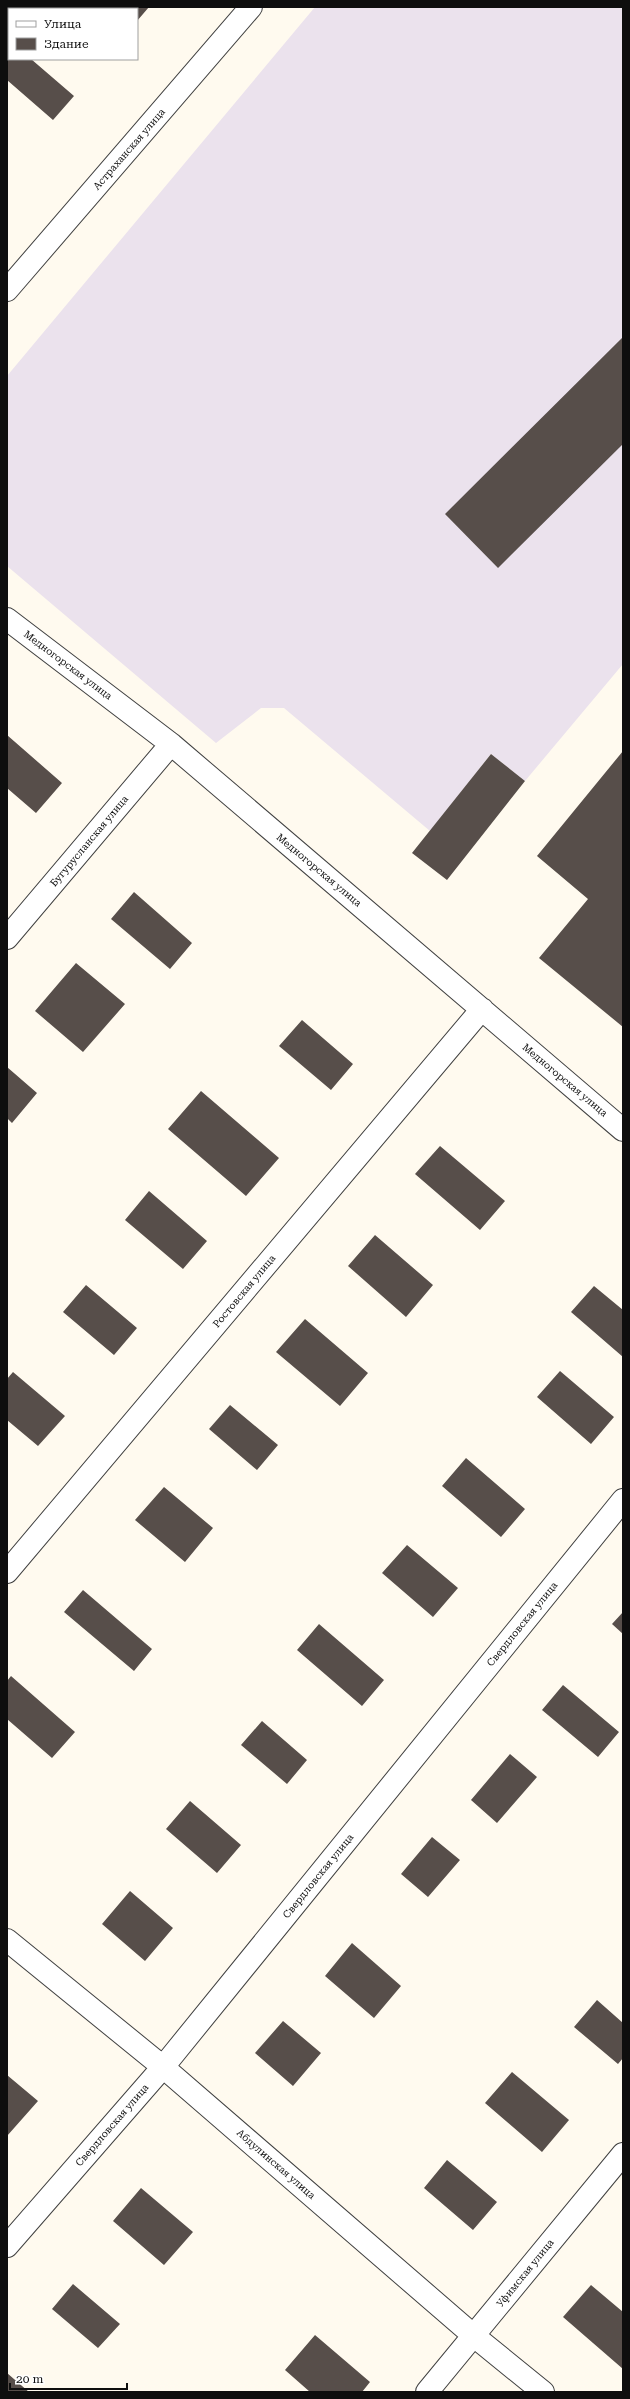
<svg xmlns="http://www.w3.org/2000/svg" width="630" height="2399" font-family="'Roboto Serif',serif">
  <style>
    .industrial { fill: #ebe2ed }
    .building { fill: #574e4a }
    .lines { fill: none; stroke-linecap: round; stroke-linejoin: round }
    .minor-casing { stroke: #414141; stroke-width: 24 }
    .minor { stroke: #fff; stroke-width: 22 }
    .labels { text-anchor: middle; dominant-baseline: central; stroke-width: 4; stroke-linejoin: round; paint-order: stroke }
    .street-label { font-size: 10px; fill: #0e0e0e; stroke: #fff }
  </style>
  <rect width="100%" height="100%" fill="#fffaef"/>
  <!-- industrial -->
  <path class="industrial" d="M315 7H623V664L525 781 491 754 430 831 284 708H261L216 743 7 566V376Z"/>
  <!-- building -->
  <path class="building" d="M107 7H149L137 21V9H109Z
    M7 38 9 40V59H31L74 96 53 120 7 80Z
    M623 337V444L498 568 445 514Z
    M7 735 62 783 36 813 7 788Z
    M623 751V1027L539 958 588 899 537 856Z
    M491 754 525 781 447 880 412 853Z
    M134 892 192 943 170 969 111 919Z
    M76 963 125 1004 83 1052 35 1011Z
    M302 1020 353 1064 331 1090 279 1046Z
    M7 1067 37 1093 12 1123 7 1118Z
    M201 1091 279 1158 246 1196 168 1129Z
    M440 1146 505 1201 480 1230 415 1174Z
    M149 1191 207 1241 183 1269 125 1220Z
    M375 1235 433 1285 406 1317 348 1266Z
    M86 1285 137 1328 114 1355 63 1312Z
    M594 1286 623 1310V1357L571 1312Z
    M305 1319 368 1373 340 1406 276 1352Z
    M560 1371 614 1417 591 1444 537 1397Z
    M13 1372 65 1416 38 1446 7 1420V1379Z
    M230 1405 278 1445 257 1470 209 1429Z
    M466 1458 525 1509 501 1537 442 1486Z
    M164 1487 213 1528 185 1562 135 1520Z
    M407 1545 458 1588 433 1617 382 1573Z
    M83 1590 152 1649 134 1671 64 1612Z
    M623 1612V1634L612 1624Z
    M319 1624 384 1680 362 1706 297 1650Z
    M11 1676 75 1732 52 1758 7 1719V1681Z
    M563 1685 619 1732 598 1757 542 1710Z
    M262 1721 307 1760 287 1784 241 1745Z
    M510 1754 537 1777 497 1823 471 1800Z
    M190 1801 241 1845 217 1873 166 1829Z
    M432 1837 460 1860 428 1897 401 1874Z
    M130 1891 173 1928 145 1961 102 1924Z
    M352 1943 401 1986 374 2018 325 1976Z
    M597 2000 623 2023V2058L618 2064 574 2027Z
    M283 2021 321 2053 293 2086 255 2053Z
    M512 2072 569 2120 542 2152 485 2103Z
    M7 2075 38 2101 7 2136Z
    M447 2160 497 2202 473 2230 424 2188Z
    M141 2188 193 2232 164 2265 113 2221Z
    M73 2284 120 2324 98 2348 52 2309Z
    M591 2285 623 2312V2369L563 2317Z
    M315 2335 370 2382 362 2392H310L285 2370Z
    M7 2373 29 2392H7Z"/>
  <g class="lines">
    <!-- minor casing -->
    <g class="minor-casing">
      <path id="minor" d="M7 290 251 7
        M7 619 171 744 623 1130
        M7 938 171 744
        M7 1572 482 1009
        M7 1940 163 2067 474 2336 543 2392
        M7 2246 163 2067 623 1500
        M427 2392 623 2154"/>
    </g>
    <!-- minor -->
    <use href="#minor" class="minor"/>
  </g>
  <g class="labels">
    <!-- street labels -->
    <g class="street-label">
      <text transform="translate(129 149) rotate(-49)">Астраханская улица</text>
      <text transform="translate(68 665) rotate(37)">Медногорская улица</text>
      <text transform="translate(89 841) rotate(-50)">Бугурусланская улица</text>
      <text transform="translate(319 870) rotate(40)">Медногорская улица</text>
      <text transform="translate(565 1080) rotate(40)">Медногорская улица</text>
      <text transform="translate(244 1291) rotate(-50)">Ростовская улица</text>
      <text transform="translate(522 1624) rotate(-51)">Свердловская улица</text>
      <text transform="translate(318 1876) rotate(-51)">Свердловская улица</text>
      <text transform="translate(112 2125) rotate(-49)">Свердловская улица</text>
      <text transform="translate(276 2164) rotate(41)">Абдулинская улица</text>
      <text transform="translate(525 2273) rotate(-51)">Уфимская улица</text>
    </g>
  </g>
  <!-- border -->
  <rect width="630" height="2399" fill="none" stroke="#0e0e0e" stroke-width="16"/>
  <!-- legend -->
  <rect x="8" y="8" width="130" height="52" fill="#ffffff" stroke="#9f9f9f"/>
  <rect x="16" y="21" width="20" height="6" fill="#ffffff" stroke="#9f9f9f"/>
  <text x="44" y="28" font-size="12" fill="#0e0e0e">Улица</text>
  <rect x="16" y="38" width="20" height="12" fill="#574e4a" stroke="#9f9f9f"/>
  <text x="44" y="48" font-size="12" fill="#0e0e0e">Здание</text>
  <!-- scale -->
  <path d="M10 2383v6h117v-6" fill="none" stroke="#0e0e0e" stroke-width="2"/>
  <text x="16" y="2383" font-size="12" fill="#0e0e0e" stroke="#ffffff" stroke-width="3" paint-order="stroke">20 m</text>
</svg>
